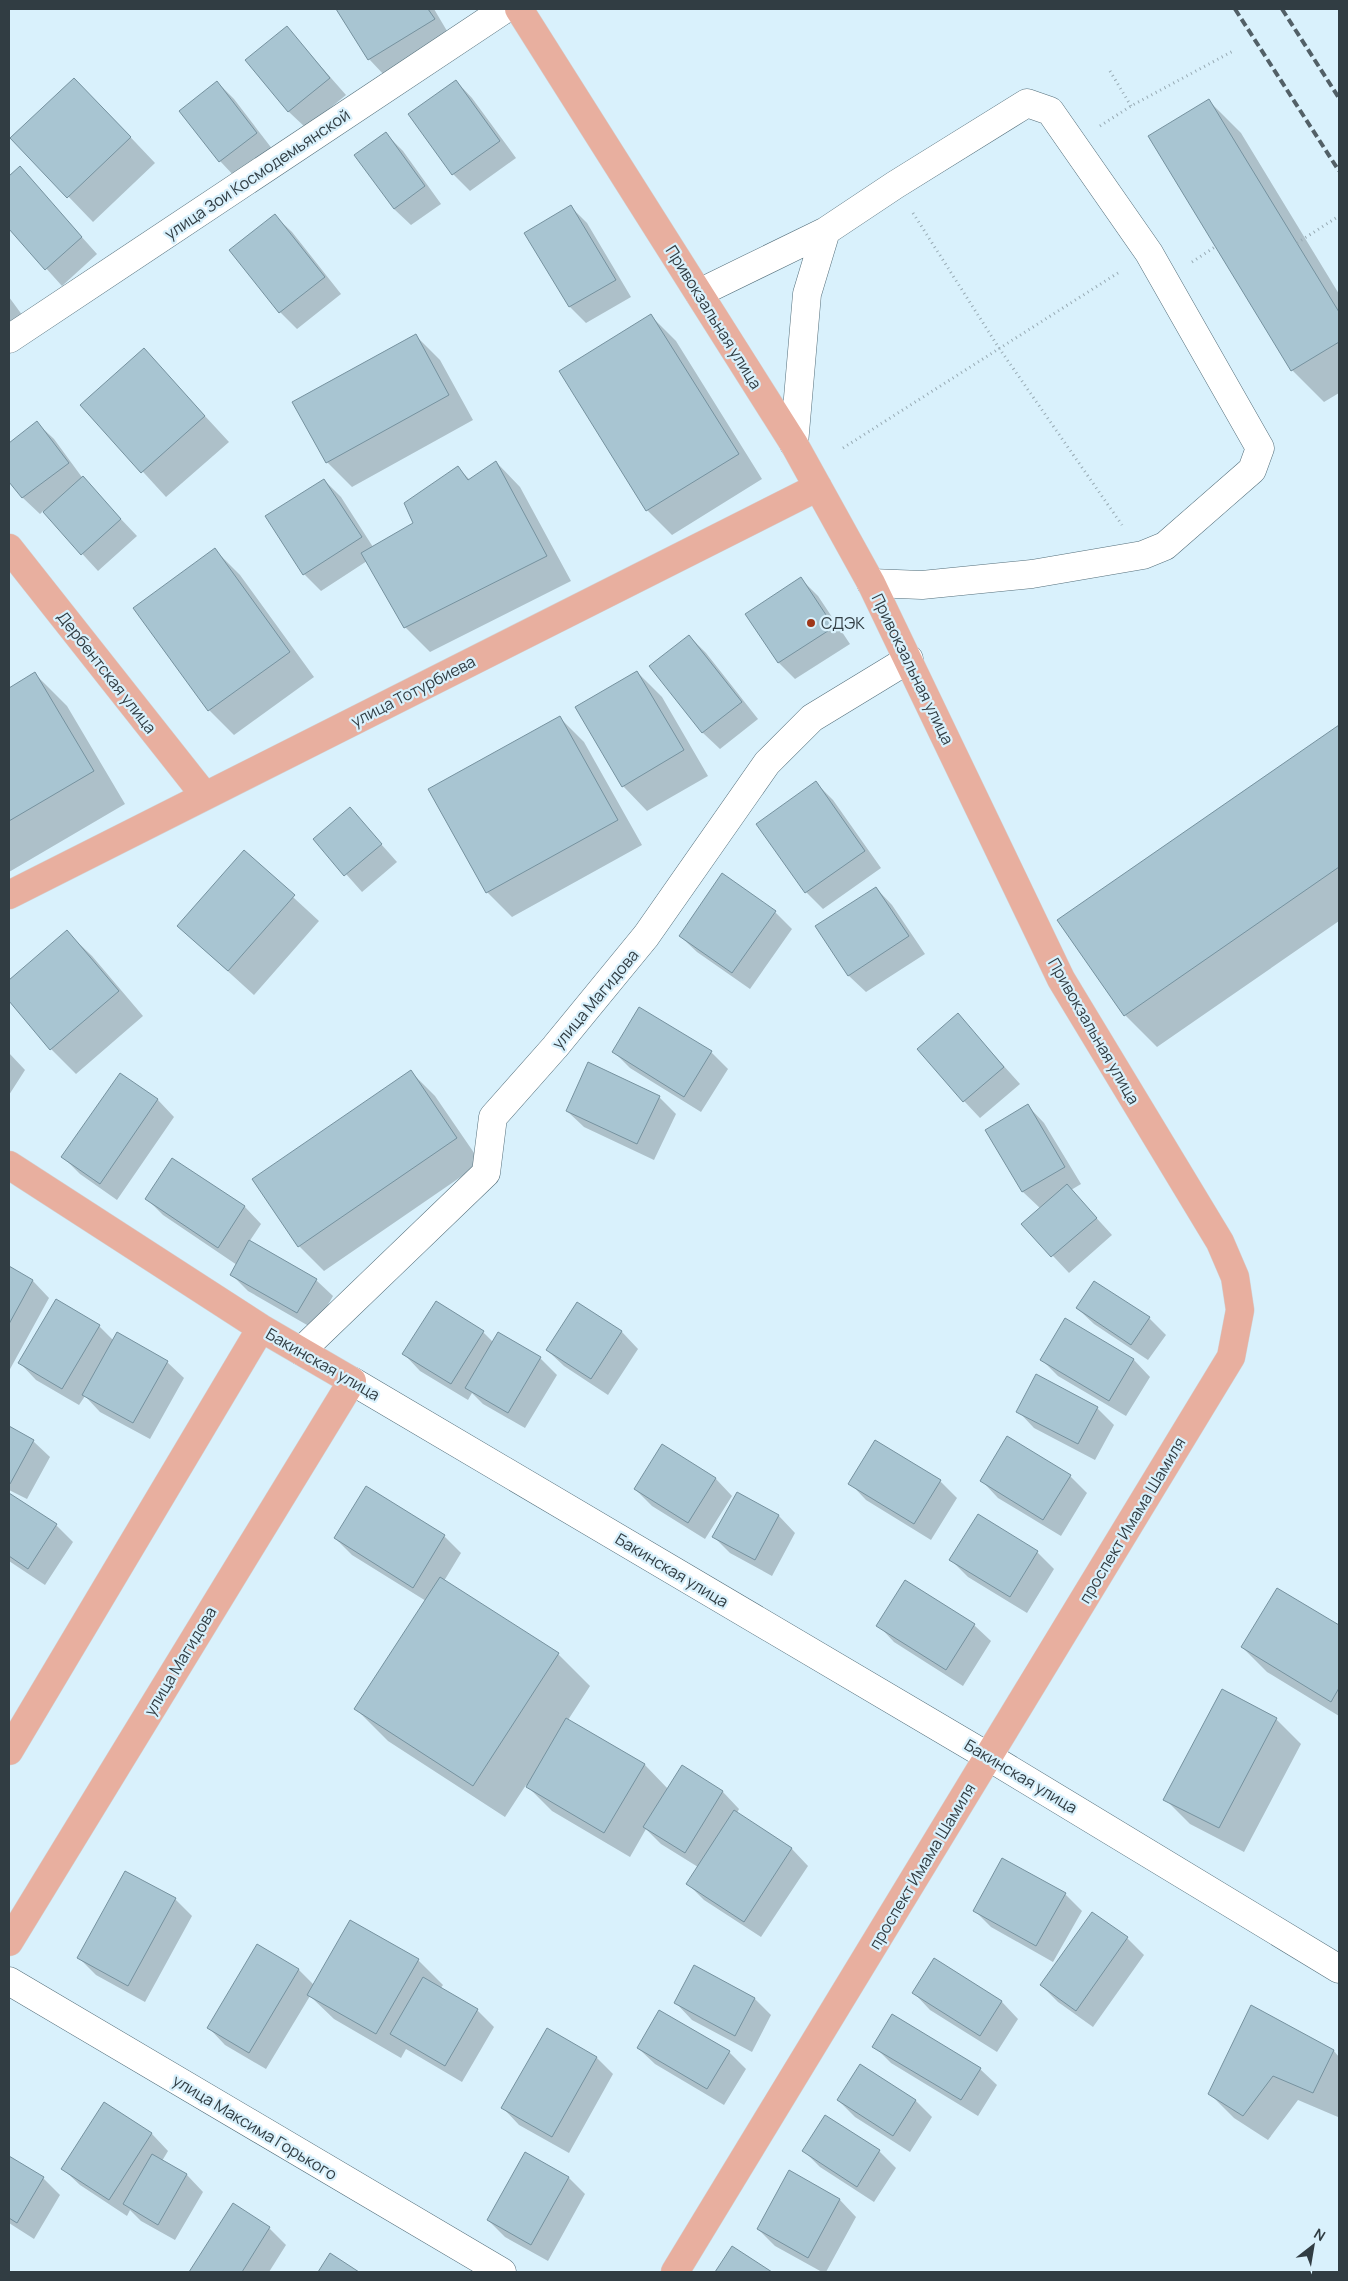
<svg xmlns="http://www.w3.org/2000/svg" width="1348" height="2281" font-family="Manrope,sans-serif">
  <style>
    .shadow { fill: #0003 }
    .building { fill: #a8c5d2; stroke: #76929f }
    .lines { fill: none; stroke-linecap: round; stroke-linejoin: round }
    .minor-casing { stroke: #546f7b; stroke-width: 29 }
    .major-casing { stroke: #d2d4d6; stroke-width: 29 }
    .path { stroke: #97aab3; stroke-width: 3; stroke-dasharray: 1 4; stroke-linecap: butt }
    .minor { stroke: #fff; stroke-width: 28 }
    .major { stroke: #e8af9f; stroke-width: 28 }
    .rail { stroke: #526067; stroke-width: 4; stroke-dasharray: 8 4; stroke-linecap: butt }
    .poi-dot { fill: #9f3719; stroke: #d9f1fc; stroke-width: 2 }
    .labels { text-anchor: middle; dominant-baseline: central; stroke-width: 4.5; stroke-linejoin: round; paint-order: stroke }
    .street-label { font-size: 16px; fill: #313d43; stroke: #d9f1fc }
    .poi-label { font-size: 16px; fill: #313d43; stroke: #d9f1fc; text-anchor: start }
  </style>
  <rect width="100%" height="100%" fill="#d9f1fc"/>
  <!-- shadow -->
  <path class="shadow" d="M337 9H434L450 36 385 76 369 59Z
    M287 28 346 95 306 128 289 112 247 60Z
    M456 81 472 98 516 158 470 191 453 174Z
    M217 82 234 99 273 150 236 178 220 161Z
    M1209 101 1241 133 1339 294V393L1324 402 1292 370Z
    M99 104 155 163 93 222 12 138Z
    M386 134 403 151 441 204 411 225 394 209Z
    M20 168 97 254 62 286 9 227V178Z
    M570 206 587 223 631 297 586 323 570 307Z
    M275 216 292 232 341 294 297 329 280 312Z
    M9 297 28 323 9 337Z
    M651 316 676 341 762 479 672 535 647 510Z
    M415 335 440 360 473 420 352 487 327 462Z
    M144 350 229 442 166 497 82 405Z
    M37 423 54 439 84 480 137 536 98 571 43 511 40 514 23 498 9 480V444Z
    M496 462 520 487 571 581 430 652 405 627 367 561 321 591 304 574 267 516 324 480 341 497 373 547 415 524 458 468 470 480Z
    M215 550 240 575 314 677 234 735 209 710 135 608Z
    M801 579 818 596 850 644 795 679 779 663Z
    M689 636 706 653 758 719 720 749 703 733 651 666Z
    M637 672 662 697 708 776 647 811 623 786Z
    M35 674 67 706 125 804 9 872V689Z
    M559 717 584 742 642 845 512 917 487 892Z
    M1339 727V921L1157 1047 1125 1015 1059 920Z
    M816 783 833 800 881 868 823 909 806 892 757 824Z
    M350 809 397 862 362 892 315 839Z
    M244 852 319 921 254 995 178 926Z
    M876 888 892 905 925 954 866 992 849 976 817 926Z
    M775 912 792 929 750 989 697 952 680 936Z
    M67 932 92 956 143 1016 76 1074 51 1049 9 1000V982Z
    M958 1015 1020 1084 980 1118 964 1101Z
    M613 1051 711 1052 728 1069 701 1112 630 1068Z
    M9 1053 25 1070 9 1095Z
    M411 1072 435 1096 481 1163 324 1271 299 1246Z
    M120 1074 158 1100 174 1117 117 1200 80 1174 63 1157Z
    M659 1097 676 1114 654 1160 584 1127 567 1111Z
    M1028 1106 1044 1123 1081 1184 1071 1190 1112 1235 1069 1273 1023 1224 1041 1209 1023 1192 987 1130Z
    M172 1159 245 1207 261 1224 249 1242 316 1280 333 1296 314 1329 248 1291 231 1274 237 1265 163 1215 146 1198Z
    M9 1267 33 1281 49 1298 9 1371Z
    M578 1304 622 1332 638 1349 608 1395 564 1366 547 1350Z
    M1077 1308 1149 1318 1166 1335 1148 1360 1094 1324Z
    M1065 1320 1134 1360 1150 1377 1126 1416 1058 1376 1042 1360Z
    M99 1326 114 1341 167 1362 184 1378 150 1439 100 1412 85 1396 79 1405 36 1380 20 1363Z
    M483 1332 493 1342 540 1358 557 1375 525 1428 483 1404 472 1393 468 1400 420 1371 404 1354Z
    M1097 1408 1114 1425 1095 1460 1034 1428 1018 1411Z
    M9 1428 33 1441 50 1457 27 1499 9 1490Z
    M663 1446 716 1479 732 1496 705 1539 652 1506 635 1489Z
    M1070 1476 1087 1493 1061 1536 998 1498 982 1481Z
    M940 1481 957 1498 931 1540 866 1500 850 1483Z
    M366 1488 444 1536 461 1553 444 1581 558 1654 590 1686 568 1720 645 1765 668 1789 682 1767 723 1792 739 1809 737 1813 792 1849 808 1866 761 1937 704 1900 687 1883 698 1867 661 1844 646 1829 630 1857 552 1811 526 1785 505 1817 388 1741 356 1709 426 1601 352 1555 335 1538Z
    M737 1493 779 1516 795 1533 772 1576 730 1553 713 1536Z
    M9 1495 56 1525 73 1542 45 1585 9 1561Z
    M978 1516 1037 1552 1054 1569 1027 1613 968 1577 951 1560Z
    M1278 1589 1339 1627V1716L1267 1672 1242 1647Z
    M878 1625H974L991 1641 963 1686 894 1642Z
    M1276 1719 1301 1744 1244 1852 1190 1824 1165 1799Z
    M1065 1894 1082 1911 1053 1962 991 1927 974 1910Z
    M175 1899 192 1916 145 2002 96 1975 79 1958Z
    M1127 1938 1144 1955 1093 2027 1058 2002 1041 1985Z
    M258 1945 299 1970 314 1985 418 1960 443 1985 440 1989 477 2010 494 2027 462 2082 406 2049 401 2058 334 2019 310 1996 266 2069 225 2045 209 2028Z
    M934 1960 1002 2002 1018 2019 997 2052 930 2010 914 1993Z
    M695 1967 755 1999 771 2015 752 2052 692 2020 676 2003Z
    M1251 2007 1334 2051 1339 2057 1338 2117 1298 2100 1268 2140 1234 2118 1210 2094Z
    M874 2046 980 2069 997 2085 978 2116 891 2063Z
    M638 2048 729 2052 746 2069 724 2105 655 2064Z
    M597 2058 613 2074 569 2153 519 2125 503 2108Z
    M838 2100 916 2101 932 2117 910 2152 855 2117Z
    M104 2103 152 2134 168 2151 162 2161 187 2175 203 2192 175 2240 141 2221 130 2210 127 2216 80 2185 63 2169Z
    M803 2150 879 2151 896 2168 874 2202 820 2167Z
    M9 2157 43 2178 60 2195 34 2239 9 2223Z
    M790 2172 840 2200 856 2217 826 2272H822L775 2246 758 2229Z
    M569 2178 585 2194 548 2261 505 2237 488 2220Z
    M233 2205 269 2228 286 2245 269 2272H190Z
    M733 2248 770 2272H716Z"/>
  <!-- building -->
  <path class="building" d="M336 9H428L435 19 368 60Z
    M287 26 330 78 288 112 245 60Z
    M74 78 131 137 67 198 10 138Z
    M456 80 500 141 452 175 408 114Z
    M217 81 257 133 219 162 179 111Z
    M1209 99 1339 312V342L1291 371 1148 136Z
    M386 132 425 186 394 209 354 155Z
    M20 166 82 237 45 270 9 229V176Z
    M571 205 616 280 569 307 524 233Z
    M275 214 325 277 279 313 229 250Z
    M651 314 739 454 646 511 559 371Z
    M416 334 449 395 326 463 292 402Z
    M144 348 205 416 141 473 80 405Z
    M37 421 69 463 22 498 9 482V443Z
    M496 461 547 556 404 628 361 553 413 523 404 503 458 466 468 480Z
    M83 476 121 519 81 555 43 512Z
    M324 479 362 537 303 575 265 516Z
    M215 548 290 652 208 711 133 608Z
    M801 577 834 627 778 663 745 614Z
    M689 635 742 702 702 733 649 666Z
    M637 671 684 750 622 787 575 707Z
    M35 672 94 771 9 821V688Z
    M560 716 618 820 486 893 428 789Z
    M1339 725V867L1124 1016 1057 920Z
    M816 781 865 851 805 893 756 824Z
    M350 807 382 844 344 876 313 839Z
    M244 850 295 895 228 971 177 926Z
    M722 873 776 911 732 973 679 936Z
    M876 887 909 936 848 976 815 926Z
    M67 930 119 991 50 1050 9 1001V980Z
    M639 1007 712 1051 684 1097 612 1052Z
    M958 1013 1004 1067 963 1102 917 1049Z
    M588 1062 660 1096 637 1144 566 1111Z
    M411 1070 457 1138 298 1247 252 1179Z
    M120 1073 158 1099 100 1184 61 1157Z
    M1028 1104 1065 1167 1022 1192 985 1130Z
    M172 1158 245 1206 218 1248 145 1199Z
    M1067 1184 1097 1218 1051 1257 1021 1224Z
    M249 1240 317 1279 297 1313 230 1275Z
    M9 1266 33 1280 9 1324Z
    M1094 1281 1150 1317 1131 1345 1076 1308Z
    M56 1299 100 1325 62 1389 18 1363Z
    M436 1301 484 1331 451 1384 402 1354Z
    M577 1302 622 1331 591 1379 546 1350Z
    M1065 1318 1134 1359 1109 1401 1040 1360Z
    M117 1332 168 1361 133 1423 82 1395Z
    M498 1332 541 1357 508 1413 465 1388Z
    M1036 1374 1098 1407 1078 1444 1016 1412Z
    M9 1426 34 1440 10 1484 9 1483Z
    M1007 1436 1071 1475 1043 1520 980 1481Z
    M875 1440 941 1480 914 1524 848 1484Z
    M662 1444 716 1478 688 1523 634 1489Z
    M366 1486 445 1535 413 1588 334 1538Z
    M737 1492 779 1515 755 1560 712 1537Z
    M9 1493 57 1524 28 1569 9 1556Z
    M978 1514 1038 1551 1010 1597 949 1560Z
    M440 1577 559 1653 473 1786 354 1709Z
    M905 1580 975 1624 946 1670 876 1626Z
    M1277 1588 1339 1625V1688L1331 1702 1241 1647Z
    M1222 1689 1277 1718 1219 1828 1163 1800Z
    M566 1718 645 1764 604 1833 526 1787Z
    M682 1765 723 1791 685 1853 643 1827Z
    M734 1810 792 1848 744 1922 686 1884Z
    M1002 1858 1066 1893 1036 1946 973 1911Z
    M125 1871 176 1898 128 1986 77 1958Z
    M1092 1912 1128 1937 1076 2011 1040 1985Z
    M350 1920 419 1959 376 2034 307 1995Z
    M257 1944 299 1969 249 2053 207 2028Z
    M934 1958 1002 2001 980 2036 912 1993Z
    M694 1965 755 1998 735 2036 674 2003Z
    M423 1977 478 2009 445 2066 390 2034Z
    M1251 2005 1334 2050 1313 2093 1273 2076 1243 2116 1208 2094Z
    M659 2010 730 2051 707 2089 637 2048Z
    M892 2014 981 2068 961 2100 872 2047Z
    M547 2028 597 2057 552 2137 501 2108Z
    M860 2064 916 2100 893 2136 837 2100Z
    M104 2102 152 2133 109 2200 61 2169Z
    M825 2115 880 2150 857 2187 802 2151Z
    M525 2152 569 2177 531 2245 487 2220Z
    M152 2154 187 2174 158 2225 123 2204Z
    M9 2156 44 2177 17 2223 9 2218Z
    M789 2170 840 2199 808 2258 757 2229Z
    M233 2203 270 2227 242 2272H189Z
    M732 2246 772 2272H715Z
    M330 2253 359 2272H318Z"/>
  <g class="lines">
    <!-- minor casing -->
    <g class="minor-casing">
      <path id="minor" d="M699 293 826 231
        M9 339 505 9
        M794 444 807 294 826 231 895 185 1027 103 1050 111 1149 253 1260 448 1252 470 1165 546 1143 555 1032 574 922 585 871 583
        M301 1351 486 1173 493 1117 555 1047 646 936 767 763 812 718 909 659
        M352 1381 989 1757 1339 1969
        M9 1981 502 2272"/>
    </g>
    <!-- major casing -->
    <g class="major-casing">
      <path id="major" d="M519 9 794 444 871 583 1061 979 1220 1242 1235 1277 1240 1310 1231 1357 675 2272
        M9 548 205 796
        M9 895 818 487
        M9 1165 261 1328 352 1381 9 1942
        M9 1751 261 1328"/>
    </g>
    <!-- path -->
    <path class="path" d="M1110 71 1131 106
      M1100 126 1131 106 1233 51
      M913 213 999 348 1122 525
      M1297 243 1339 216
      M1192 262 1215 247
      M843 448 1121 271"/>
    <!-- minor -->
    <use href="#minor" class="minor"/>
    <!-- major -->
    <use href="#major" class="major"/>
    <!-- rail -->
    <path class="rail" d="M1235 9 1339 171
      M1282 9 1339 98"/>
  </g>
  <!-- markers -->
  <circle class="poi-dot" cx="811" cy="623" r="5"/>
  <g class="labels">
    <!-- street labels -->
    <g class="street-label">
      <text transform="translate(257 174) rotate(-34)">улица Зои Космодемьянской</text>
      <text transform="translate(714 317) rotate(58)">Привокзальная улица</text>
      <text transform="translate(913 669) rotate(64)">Привокзальная улица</text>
      <text transform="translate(107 672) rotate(52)">Дербентская улица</text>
      <text transform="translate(413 691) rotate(-27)">улица Тотурбиева</text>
      <text transform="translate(595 999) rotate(-50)">улица Магидова</text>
      <text transform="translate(1094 1031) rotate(60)">Привокзальная улица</text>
      <text transform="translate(323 1364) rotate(30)">Бакинская улица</text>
      <text transform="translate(1132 1520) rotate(-59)">проспект Имама Шамиля</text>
      <text transform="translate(672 1570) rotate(31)">Бакинская улица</text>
      <text transform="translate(180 1661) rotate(-59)">улица Магидова</text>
      <text transform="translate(1021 1776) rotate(31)">Бакинская улица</text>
      <text transform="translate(922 1866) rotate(-59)">проспект Имама Шамиля</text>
      <text transform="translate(255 2127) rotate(31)">улица Максима Горького</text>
    </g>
    <!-- poi labels -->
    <g class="poi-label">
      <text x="821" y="623">СДЭК</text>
    </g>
  </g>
  <!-- border -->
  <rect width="1348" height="2281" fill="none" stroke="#313d43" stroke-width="20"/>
  <!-- north arrow -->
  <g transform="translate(1313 2246) rotate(31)" stroke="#d9f1fc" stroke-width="4" paint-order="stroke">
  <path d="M0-4L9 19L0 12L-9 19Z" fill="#313d43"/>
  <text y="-8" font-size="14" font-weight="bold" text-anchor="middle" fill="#313d43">N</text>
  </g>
</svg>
